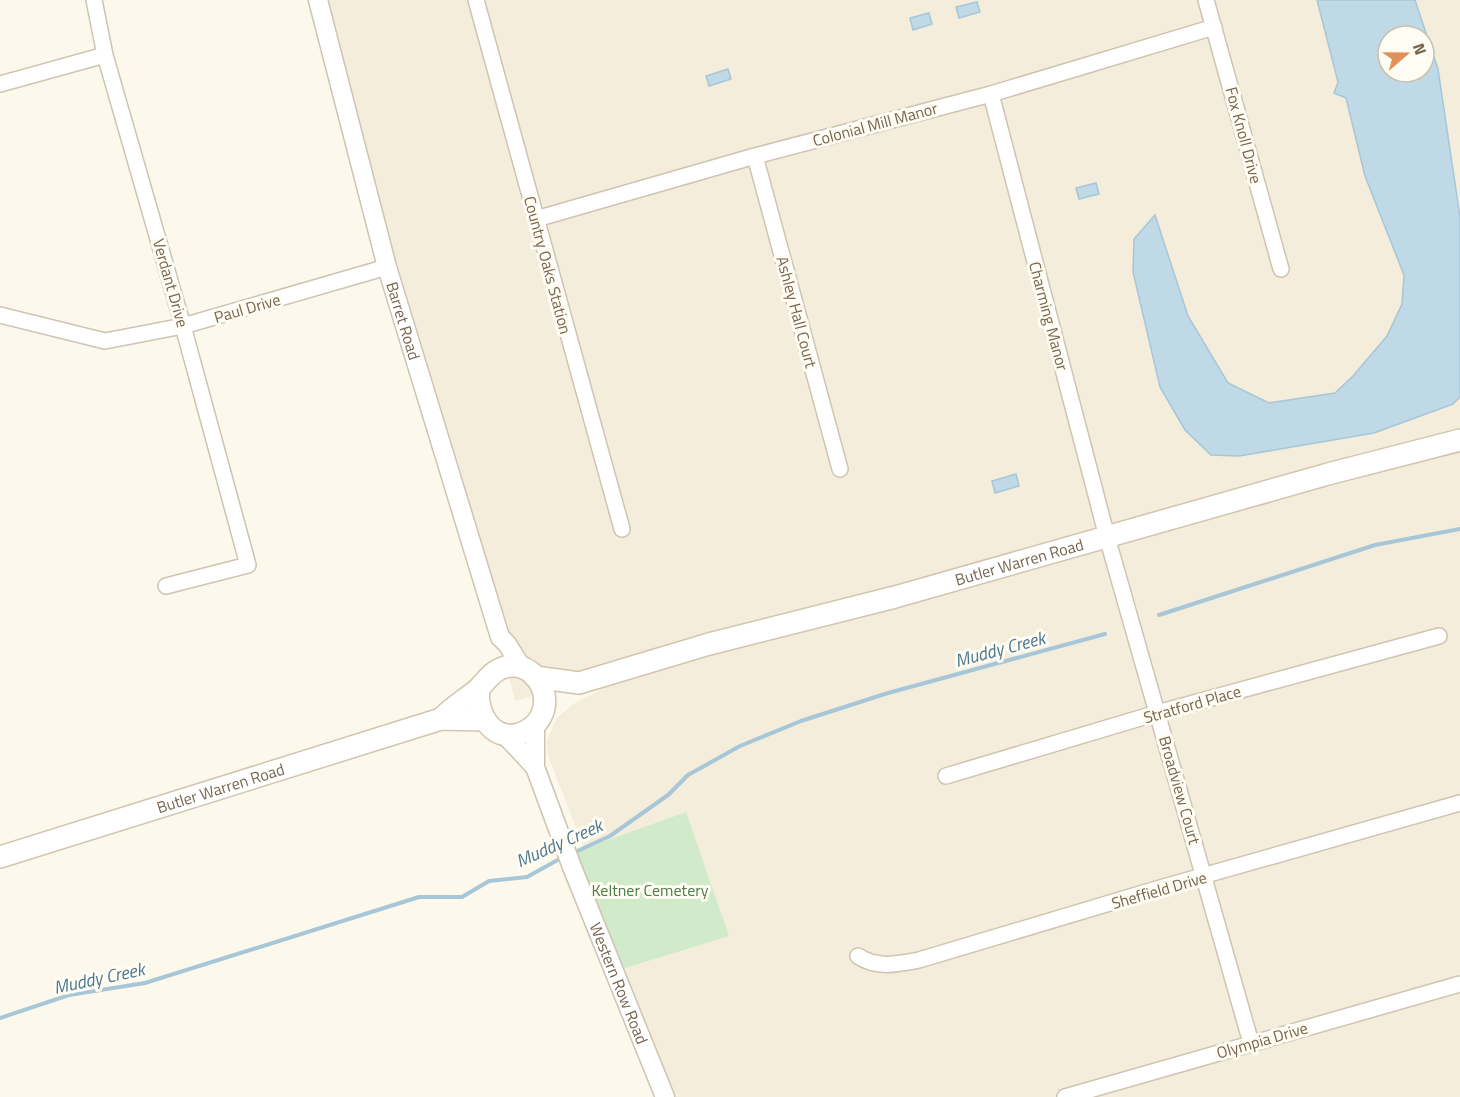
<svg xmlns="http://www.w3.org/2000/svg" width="1460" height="1097" font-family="'Titillium Web',sans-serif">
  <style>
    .residential { fill: #f4eddb; fill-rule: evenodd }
    .green { fill: #d1eaca }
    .water { fill: #c0d9e6; stroke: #a7c6d7; stroke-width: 1.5; fill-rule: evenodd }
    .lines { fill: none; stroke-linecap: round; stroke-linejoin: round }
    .stream { stroke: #a7c6d7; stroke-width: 4 }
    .minor-casing { stroke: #cec4b1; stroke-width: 18 }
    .tertiary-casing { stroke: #cec4b1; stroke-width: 21 }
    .secondary-casing { stroke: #d1c5af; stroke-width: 24 }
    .minor { stroke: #fff; stroke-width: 15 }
    .tertiary { stroke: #fff; stroke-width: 18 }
    .secondary { stroke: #fff; stroke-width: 21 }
    .labels { text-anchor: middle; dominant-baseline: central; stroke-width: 6; stroke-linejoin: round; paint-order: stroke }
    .street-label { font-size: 16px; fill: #77654f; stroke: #fefcf3 }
    .park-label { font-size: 16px; fill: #4c7c47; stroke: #fefcf3 }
    .water-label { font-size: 18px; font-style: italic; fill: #4c7890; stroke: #fefcf3 }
  </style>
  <rect width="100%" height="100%" fill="#fcf9ec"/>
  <!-- residential -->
  <path class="residential" d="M318 0H1460V440L515 701 500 637ZM1388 36H1424V72H1388Z
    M1460 447V1097H674L650 1034 622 969 686 812 584 848 548 756 547 740 556 719 573 704 606 687 719 650Z"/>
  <!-- green -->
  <path class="green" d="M686 812 729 936 622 969 568 854Z"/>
  <!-- water -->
  <path class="water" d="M1317 0H1415L1438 69 1460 217V397L1453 404 1374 433 1239 456 1211 455 1185 430 1160 387 1133 272 1134 239 1155 215 1188 316 1228 383 1269 403 1335 393 1353 376 1387 336 1402 304 1404 275 1365 176 1346 98 1334 93 1338 82ZM1388 36H1424V72H1388Z
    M977 2 980 12 959 18 956 7Z
    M929 13 932 24 913 30 910 18Z
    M728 69 731 79 709 86 706 76Z
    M1096 183 1099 194 1079 199 1076 188Z
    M1016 474 1019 486 995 493 992 481Z"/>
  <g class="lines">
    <!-- stream -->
    <path class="stream" d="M1159 615 1375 545 1460 529
      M573 853 610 836 668 795 688 775 740 746 801 721 888 693 1105 634
      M0 1018 69 995 145 983 419 897H462L489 881 527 877 563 857"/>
    <!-- minor casing -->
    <g class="minor-casing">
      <path id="minor" d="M94 0 105 55 183 326 248 565 166 586
        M476 0 622 529
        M1206 0 1281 269
        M0 84 105 55
        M991 94 1107 537 1251 1043
        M755 156 840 469
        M536 219 755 156 991 94 1214 27
        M0 315 105 341 183 326 387 267
        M946 776 1157 713 1439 636
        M858 956C877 969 899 964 919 960L1160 888 1460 803
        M1065 1097 1460 984"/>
    </g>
    <!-- tertiary casing -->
    <g class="tertiary-casing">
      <g id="tertiary">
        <path id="s1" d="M318 0 387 267 500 637 507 644 522 668"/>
        <path id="s2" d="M535 726V767L572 867 665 1097"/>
        <path d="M505 735 535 767"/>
      </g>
    </g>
    <!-- secondary casing -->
    <g class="secondary-casing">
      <g id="secondary">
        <path id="s3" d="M535 677 579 683 709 644 895 597 1328 474 1460 440"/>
        <path d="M441 719C452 707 465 700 477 690 486 682 491 671 505 667 545 658 563 720 519 734 491 742 476 712 479 688"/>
        <path id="s4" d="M0 857 441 719 484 720"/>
      </g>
    </g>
    <!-- minor -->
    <use href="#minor" class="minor"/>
    <!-- tertiary -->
    <use href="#tertiary" class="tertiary"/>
    <!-- secondary -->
    <use href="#secondary" class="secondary"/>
  </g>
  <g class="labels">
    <!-- street labels -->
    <g class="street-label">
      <text transform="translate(875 124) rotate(-15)">Colonial Mill Manor</text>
      <text transform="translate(1244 135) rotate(75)">Fox Knoll Drive</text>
      <text transform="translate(548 265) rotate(75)">Country Oaks Station</text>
      <text transform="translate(171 283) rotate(74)">Verdant Drive</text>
      <text transform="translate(247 308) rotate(-16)">Paul Drive</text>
      <text transform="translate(797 312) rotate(75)">Ashley Hall Court</text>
      <text transform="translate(1049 316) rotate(75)">Charming Manor</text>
      <text stroke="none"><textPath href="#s1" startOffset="332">Barret Road</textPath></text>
      <text stroke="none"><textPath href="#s3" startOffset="501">Butler Warren Road</textPath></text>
      <text transform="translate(1192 704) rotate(-16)">Stratford Place</text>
      <text stroke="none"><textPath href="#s4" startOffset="231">Butler Warren Road</textPath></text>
      <text transform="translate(1180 790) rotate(74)">Broadview Court</text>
      <text transform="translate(1159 890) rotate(-16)">Sheffield Drive</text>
      <text stroke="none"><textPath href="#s2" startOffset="273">Western Row Road</textPath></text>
      <text transform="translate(1262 1040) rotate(-16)">Olympia Drive</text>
    </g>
    <!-- park labels -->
    <g class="park-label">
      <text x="650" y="890">Keltner Cemetery</text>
    </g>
    <!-- water labels -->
    <g class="water-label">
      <text transform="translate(1000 649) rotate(-15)">Muddy Creek</text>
      <text transform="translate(559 843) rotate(-24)">Muddy Creek</text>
      <text transform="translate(99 978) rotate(-12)">Muddy Creek</text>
    </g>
  </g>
  <!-- north arrow -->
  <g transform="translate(1406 54) rotate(70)"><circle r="28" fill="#fefcf3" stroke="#c8c0b1" stroke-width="1.5"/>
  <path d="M0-4.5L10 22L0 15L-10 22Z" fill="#e09158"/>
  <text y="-9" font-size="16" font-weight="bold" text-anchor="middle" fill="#77654f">N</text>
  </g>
</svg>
